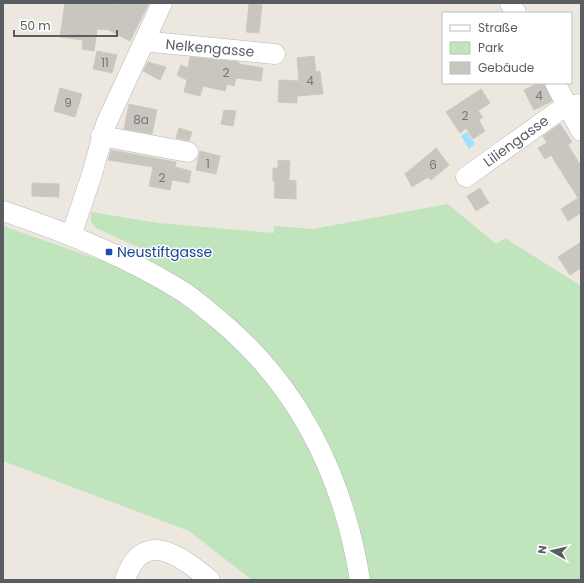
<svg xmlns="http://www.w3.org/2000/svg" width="584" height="583" font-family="Poppins,sans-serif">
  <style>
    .green { fill: #c0e4bb }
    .water { fill: #9de1ff }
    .building { fill: #c9c5bf; stroke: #d0c8be }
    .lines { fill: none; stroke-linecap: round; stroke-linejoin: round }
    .minor-casing { stroke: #b3b7bb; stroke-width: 21 }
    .minor { stroke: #fff; stroke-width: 20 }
    .transit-dot { fill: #1a4fb4; stroke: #fff; stroke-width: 1.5 }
    .labels { text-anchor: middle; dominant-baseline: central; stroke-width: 3; stroke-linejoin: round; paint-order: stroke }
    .number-label { font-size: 12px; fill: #757778 }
    .street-label { font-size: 14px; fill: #595d61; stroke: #fff }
    .transit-label { font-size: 14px; fill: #164399; stroke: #fff; text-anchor: start }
  </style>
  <rect width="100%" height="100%" fill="#ece8e0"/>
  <!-- green -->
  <path class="green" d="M448 204 496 244 505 238 581 286V580H252L189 531 3 461V226L103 261 143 279 150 255 140 248 96 228 91 222V212L158 223 274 233V226L313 229Z"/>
  <!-- water -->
  <path class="water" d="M467 132 475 144 469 149 461 136Z"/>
  <!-- building -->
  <path class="building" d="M65 3H102L119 5 120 3H149L130 41 109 30 97 29 94 51 82 49 83 40 60 37Z
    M249 4 262 5 259 33 246 32Z
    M97 51 117 55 112 73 93 69Z
    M314 56 316 72 320 71 323 94 297 96V103L278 102 279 80 299 81 297 58Z
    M190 57 239 62V64L263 68 261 81 236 78 234 86 227 84 225 91 203 86 200 96 184 92 187 80 177 75 181 65 188 68Z
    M148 62 166 67 160 80 143 71Z
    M538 83H544L552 101 534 110 524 90Z
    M60 88 82 94 75 117 54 111Z
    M481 89 490 103 478 111 483 117 479 120 485 131 473 139 466 128 460 133 446 112Z
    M129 104 157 110 152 134 124 129Z
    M224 110 236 111 233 126 221 124Z
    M560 124 572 142 568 145 581 166V213L568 221 561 209 578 198 551 155 545 159 538 148 547 143 543 136Z
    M179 128 192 132 189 141 176 138Z
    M436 148 449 165 431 180 428 177 412 187 405 174Z
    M111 150 176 162 175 167 191 171 189 183 172 180 170 190 149 186 153 167 108 160Z
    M200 151 220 156 216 174 196 170Z
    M278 160 290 161 289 180 296 181V199L274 198 275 181H273V168H278Z
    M32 183 59 184V197L32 196Z
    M480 188 489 203 476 211 467 196Z
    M581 242V268L570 275 558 257Z"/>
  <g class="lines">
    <!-- minor casing -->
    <g class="minor-casing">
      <path id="minor" d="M510 3 516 13
        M145 40 152 42 275 54
        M555 83 581 131
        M101 136 188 152
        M466 177 557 112 568 106 581 104
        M3 211C65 232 126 256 182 291 193 298 203 307 213 315 297 382 343 475 360 580
        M71 236 92 174 106 124 162 3
        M125 580C143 526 182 557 210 580"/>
    </g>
    <!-- minor -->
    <use href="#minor" class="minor"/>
  </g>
  <!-- markers -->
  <rect class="transit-dot" x="105" y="248" width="8" height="8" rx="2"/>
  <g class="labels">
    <!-- number labels -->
    <g class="number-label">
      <text x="105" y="62">11</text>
      <text x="226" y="72">2</text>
      <text x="310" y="80">4</text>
      <text x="539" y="95">4</text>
      <text x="68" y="102">9</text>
      <text x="465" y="115">2</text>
      <text x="141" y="119">8a</text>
      <text x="208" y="163">1</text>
      <text x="433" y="164">6</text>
      <text x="162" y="177">2</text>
    </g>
    <!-- street labels -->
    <g class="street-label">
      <text transform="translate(210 48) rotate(5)">Nelkengasse</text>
      <text transform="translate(516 141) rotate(-36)">Liliengasse</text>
    </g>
    <!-- transit labels -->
    <g class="transit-label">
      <text x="117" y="252">Neustiftgasse</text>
    </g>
  </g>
  <!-- border -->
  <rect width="584" height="583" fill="none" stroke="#595d61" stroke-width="8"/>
  <!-- legend -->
  <rect x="442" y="12" width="130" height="72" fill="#ffffff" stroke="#bdbec0"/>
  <rect x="450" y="25" width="20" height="6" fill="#ffffff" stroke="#bdbec0"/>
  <text x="478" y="32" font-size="12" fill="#595d61">Straße</text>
  <rect x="450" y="42" width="20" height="12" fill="#c0e4bb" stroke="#bdbec0"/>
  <text x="478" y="52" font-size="12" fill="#595d61">Park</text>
  <rect x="450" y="62" width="20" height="12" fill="#c9c5bf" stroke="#bdbec0"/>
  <text x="478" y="72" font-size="12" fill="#595d61">Gebäude</text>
  <!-- north arrow -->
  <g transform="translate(552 551) rotate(278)" stroke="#ffffff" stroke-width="3" paint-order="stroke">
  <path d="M0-3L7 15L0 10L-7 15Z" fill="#595d61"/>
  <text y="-6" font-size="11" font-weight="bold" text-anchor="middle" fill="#595d61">N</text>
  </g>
  <!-- scale -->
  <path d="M14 30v6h103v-6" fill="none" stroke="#595d61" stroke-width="2"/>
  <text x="20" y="30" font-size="12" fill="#595d61" stroke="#ffffff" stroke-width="3" paint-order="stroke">50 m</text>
</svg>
